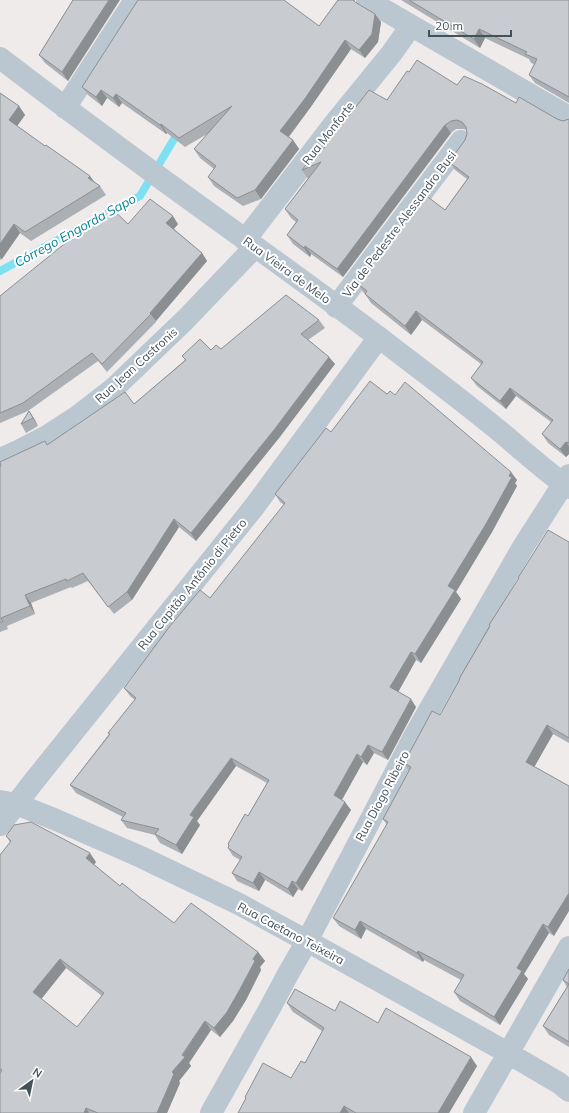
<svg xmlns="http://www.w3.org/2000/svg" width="569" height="1113" font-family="Mulish,sans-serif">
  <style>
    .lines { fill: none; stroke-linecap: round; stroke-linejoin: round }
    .stream { stroke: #7ee1f2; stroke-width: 8 }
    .minor { stroke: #bbc7d0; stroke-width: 22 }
    .wall { fill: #acafb4; fill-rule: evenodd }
    .shaded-wall { fill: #8c8f92 }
    .building { fill: #c8ccd1; stroke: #8c8f92; fill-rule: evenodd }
    .labels { text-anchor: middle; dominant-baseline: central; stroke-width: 4; stroke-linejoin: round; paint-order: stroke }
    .street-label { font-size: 12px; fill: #43515a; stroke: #fff }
    .water-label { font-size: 13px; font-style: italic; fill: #048196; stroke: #fff }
  </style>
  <rect width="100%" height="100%" fill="#efebeb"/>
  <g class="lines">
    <!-- stream -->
    <path class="stream" d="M0 271 140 196 180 129"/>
    <!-- minor -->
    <path class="minor" d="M367 0 569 117
      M0 58C51 97 103 136 155 174 230 229 307 283 381 339 420 369 459 398 497 429 521 449 544 470 569 488
      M65 108 135 0
      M245 240 334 124 391 54 411 26
      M336 307 461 141
      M0 459 18 451 47 436 78 416 114 388 185 320 255 247
      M0 801 16 804 54 819 141 857 239 904 307 941 408 997 508 1053 559 1083 569 1091
      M0 825 34 781 254 507 379 337
      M211 1113 271 1006 288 974 307 941 416 733 523 547 569 475
      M474 1113 569 947"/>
  </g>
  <!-- wall -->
  <path class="wall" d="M73 0 68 81 45 63 39 55Z
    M338 0H355V3L381 22 378 42 365 58 351 49 310 108 289 137 293 140 299 149 261 199 243 206 214 186 208 177 214 169 200 158 194 149 209 133 185 147 167 133 166 134 122 103 119 107 107 98 102 106 88 95 82 87 319 26Z
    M401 0H569V103L535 83 529 75 534 64 531 63 529 59 485 38 480 48Z
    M409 72 457 85 516 103 557 119 563 121 569 119V454L566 457 548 443 542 434 551 422 516 396 506 409 477 386 471 378 481 364 422 320 411 335 371 303 365 294 363 292 357 283 445 210 467 179 455 170 449 162 465 140 467 134V130L463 129H456L451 133 343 277 311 254 310 257 293 244 287 235 296 222 291 218 285 209 308 178V179L302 170 317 157 387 100Z
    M0 93 19 106 25 115 17 126 100 186 106 195 31 241 20 233 2 259 0 260Z
    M128 224H178L174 229 202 253 207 261 156 321V322L107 372 98 361 28 411 0 423V296Z
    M319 320 325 328 308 340 335 364 279 438 196 541 179 527 132 600 114 614 88 581 72 588 71 587 31 603 35 614 7 626 8 629 0 632V466L45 441 48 445 134 404 185 360 182 356 211 350 221 349Z
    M387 394 517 480 515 483 517 486 492 532 456 592 461 599 421 663 416 660 398 692 416 707 388 760 374 753 367 765 363 762 342 800 351 810 302 891 298 889 293 897 265 880 259 891 237 881 232 873 240 860 233 856 228 848 229 846 228 844 248 816 267 783 236 766 197 821 200 825 182 854 160 843 155 835 127 828 121 820 123 817 76 793 70 785 109 734 108 733 135 700 130 696 124 688 210 598 284 505 280 502 275 494 331 432Z
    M29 411 35 420 38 426 26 433 21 424Z
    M569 542V743L553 734 534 767 554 936 549 933 524 974 528 979 500 1025 460 1001 454 992 461 980 424 960 423 962 366 929 361 939 339 926 333 918 387 825 383 819 409 771 404 763 440 715 460 679H459L489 626V625Z
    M6 836 96 862 94 865 120 886 143 900 174 923 258 952 265 961 260 967 261 970 246 1000 233 1021 220 1037 211 1030 189 1063 191 1066 179 1081 180 1083 167 1113H0V855L10 842ZM66 968 102 996 77 1027 41 999Z
    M569 969V1047L549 1035 543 1026 567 987 563 980Z
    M287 1003 335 1011 378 1023 477 1066 449 1113H238L246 1099 245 1097 291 1078 305 1063 322 1031 293 1012Z"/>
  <!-- shaded-wall -->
  <path class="shaded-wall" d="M109 0H120L68 81 62 72Z
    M375 14 381 22 378 42 365 58 359 50Z
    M479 29 485 38 480 48 474 39Z
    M345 40 351 49 310 108 286 140 280 131Z
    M101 90 107 98 102 106 96 97Z
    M116 94 122 103 119 107 113 98Z
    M19 106 25 115 15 129 9 120Z
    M161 124 167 133 166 134 160 125Z
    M445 125 451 133 343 277 337 269Z
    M293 140 299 149 261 199 255 190Z
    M90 176 96 184 88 178Z
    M173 216 178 224 172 231 166 223Z
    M14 224 20 233 2 259 0 257V244Z
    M305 246 311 254 310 257 304 248Z
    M202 253 207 261 156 321 150 313Z
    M416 311 422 320 411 335 405 326Z
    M329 357 335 364 279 438 196 541 191 533Z
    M510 388 516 396 506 409 500 401Z
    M29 411 35 420 38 426 33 418Z
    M566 442 569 446V454L566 457 560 449Z
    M511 472 517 480 515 483 517 486 492 532 456 592 461 599 421 663 415 654 448 586Z
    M174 519 179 527 132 600 127 592Z
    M25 595 31 603 35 614 30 606Z
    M411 652 416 660 396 696 390 687Z
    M411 699 416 707 388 760 382 752Z
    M547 725 553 734 532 771 526 762Z
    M368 745 374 753 367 765 361 757Z
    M357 754 363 762 340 803 334 795Z
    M231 758 236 766 197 821 200 825 182 854 176 845 190 815Z
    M345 802 351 810 302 891 296 883Z
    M90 853 96 862 92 867 86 858Z
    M259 872 265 880 259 891 253 883Z
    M292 881 298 889 293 897 288 889Z
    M569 893V911L554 936 548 927Z
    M360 921 366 929 361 939 355 930Z
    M543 924 549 933 524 974 528 979 500 1025 494 1017 517 968Z
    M418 951 424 960 423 962 417 953Z
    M258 952 265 961 260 967 261 970 246 1000 233 1021 220 1037 214 1028 253 959Z
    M60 959 66 968 39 1002 33 992Z
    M205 1021 211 1030 189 1063 191 1066 179 1081 180 1083 167 1113H157L172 1072Z
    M471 1057 477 1066 449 1113H438Z
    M344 1106 349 1113H340Z
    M86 1108 89 1113H84Z"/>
  <!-- building -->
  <path class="building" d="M73 0H109L62 72 39 55Z
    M138 0H284L319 26 338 0H353L355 2 375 14 372 34 359 50 345 40 304 100 280 131 293 140 255 190 237 198 208 177 216 166 194 149 232 106 179 138 161 124 160 125 116 94 113 98 101 90 96 97 82 87Z
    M409 0H569V97L529 75 537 59 525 54 527 52 479 29 474 39Z
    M417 60 457 85 464 76 482 84 516 103 519 97 557 119 563 121 569 119V443L566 442 560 449 542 434 553 420 510 388 500 401 471 378 483 362 416 311 405 326 365 294 367 291 357 283 424 194 445 210 469 177 449 162 465 140 467 134 466 127 462 122 457 120 451 121 445 125 337 269 305 246 304 248 287 235 298 220 285 209 321 162 302 170 314 155 317 157 369 90 387 100 407 71 409 72Z
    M0 93 19 106 9 120 45 146 46 145 90 176 88 178 100 186 25 232 14 224 0 244Z
    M150 199 173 216 166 223 202 253 150 313 151 314 102 364 92 353 23 403 0 413V296L110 207 128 224Z
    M286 295 319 320 301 334 329 357 274 430 191 533 174 519 127 592 108 607 83 573 67 581 66 579 25 595 30 606 1 618 3 622H0V466H1L0 462 45 441 47 445 125 392 134 404 186 360 182 356 200 339 211 350 216 345 221 349Z
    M370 381 387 394 390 391 395 395 405 382 511 472 509 476 512 477 486 524 448 586 455 590 415 654 411 652 390 687 411 699 382 752 368 745 361 757 357 754 334 795 345 802 296 883 292 881 288 889 259 872 253 883 232 873 242 857 228 848 229 845 228 844 245 814 248 816 269 780 231 758 190 815 194 817 176 845 155 834 159 829 121 820 126 813 70 785 110 734 108 733 136 698 124 688 170 626 200 590 210 598 285 503 275 494 326 428 331 432Z
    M29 411 33 418 21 424Z
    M548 530 569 542V738L547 725 526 762 569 786V893L548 927 543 924 517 968 522 971 494 1017 454 992 464 975 418 951 417 953 360 921 355 930 333 918 388 822 383 819 411 767 404 763 432 711 440 715 460 679H459L490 626 489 625 519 578H518Z
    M31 822 90 853 86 858 120 886 122 883 143 900H144L174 923 191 903 258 952 253 959 255 961 239 991 227 1012 214 1028 205 1021 182 1055 185 1057 172 1072 174 1074 157 1113H98L86 1108 84 1113H0V1073L2 1070 0 1069V855L11 841 6 836 14 825ZM60 959 104 993 77 1027 33 992Z
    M569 969V984L563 980Z
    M569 984V1042L543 1026Z
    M295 989 335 1011 340 1001 378 1023 386 1008 471 1057 438 1113H356L344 1106 340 1113H238L246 1098 245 1097 263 1063 291 1078 301 1061 305 1063 324 1028 287 1003Z"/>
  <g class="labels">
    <!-- street labels -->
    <g class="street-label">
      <text transform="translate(328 133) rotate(-52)">Rua Monforte</text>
      <text transform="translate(399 224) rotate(-53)">Via de Pedestre Alessandro Busi</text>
      <text transform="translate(287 270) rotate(36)">Rua Vieira de Melo</text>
      <text transform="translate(136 365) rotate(-42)">Rua Jean Castronis</text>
      <text transform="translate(192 584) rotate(-51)">Rua Capitão Antônio di Pietro</text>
      <text transform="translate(382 796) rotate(-62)">Rua Diogo Ribeiro</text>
      <text transform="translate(291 933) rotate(28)">Rua Caetano Teixeira</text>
    </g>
    <!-- water labels -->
    <g class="water-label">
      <text transform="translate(75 230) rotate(-29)">Córrego Engorda Sapo</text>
    </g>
  </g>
  <!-- north arrow -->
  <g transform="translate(32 1081) rotate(33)" stroke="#ffffff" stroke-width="3" paint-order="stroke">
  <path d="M0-3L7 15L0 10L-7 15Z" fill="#43515a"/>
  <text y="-6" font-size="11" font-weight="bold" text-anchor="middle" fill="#43515a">N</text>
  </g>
  <!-- scale -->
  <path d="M429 30v6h82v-6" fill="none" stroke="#43515a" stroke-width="2"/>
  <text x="435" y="30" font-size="12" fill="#43515a" stroke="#ffffff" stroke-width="3" paint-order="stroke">20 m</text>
</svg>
